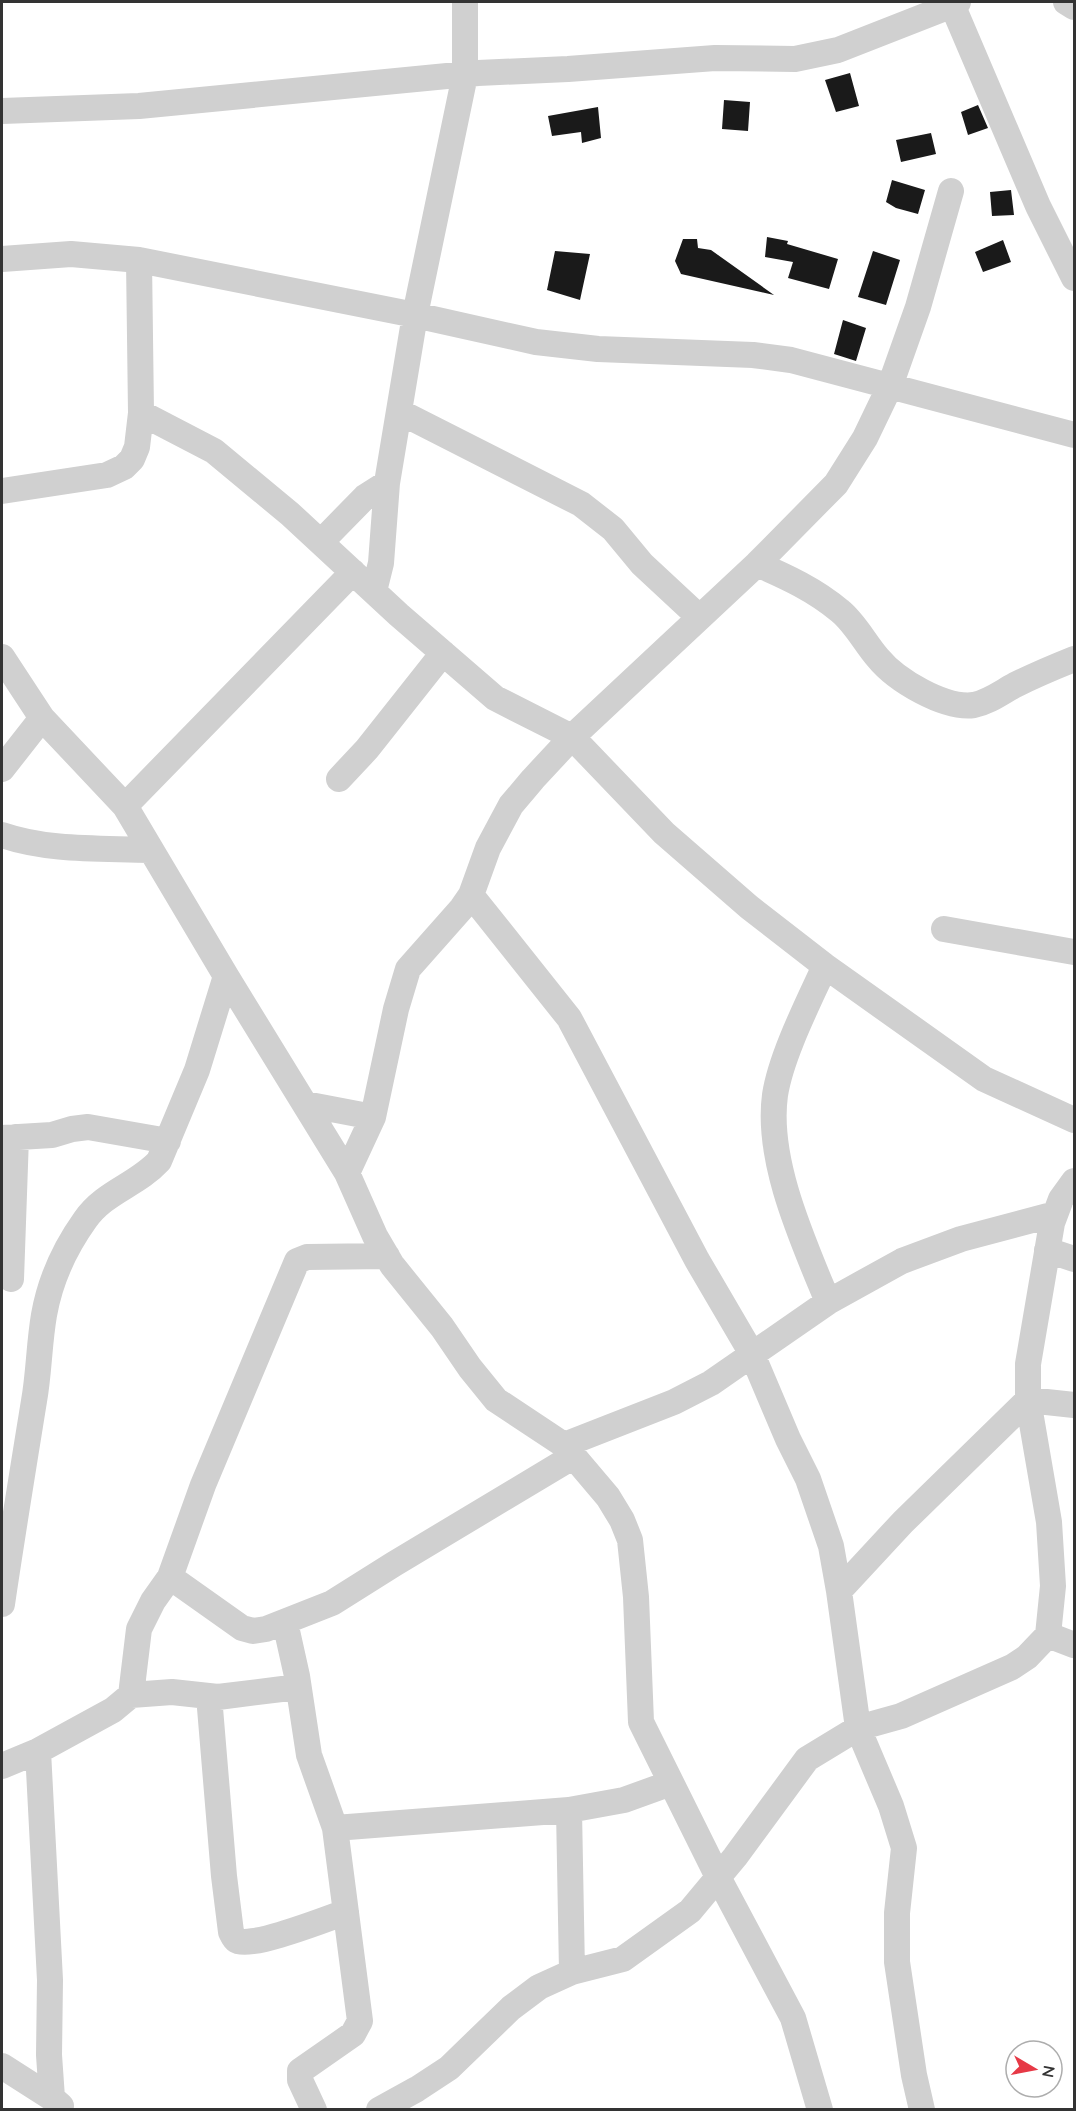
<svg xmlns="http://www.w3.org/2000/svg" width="1076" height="2111" font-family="Quicksand,sans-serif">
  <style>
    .building { fill: #1a1a1a }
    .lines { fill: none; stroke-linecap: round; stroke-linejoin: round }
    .minor { stroke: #d0d0d0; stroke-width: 26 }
  </style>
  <rect width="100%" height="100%" fill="#fff"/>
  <!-- building -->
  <path class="building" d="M850 73 859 106 836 112 825 80Z
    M724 100 750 102 748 131 722 129Z
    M978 105 988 128 968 135 961 112Z
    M598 107 601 138 582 143 581 132 552 136 548 116Z
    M931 133 936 154 901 162 896 140Z
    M892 180 925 190 918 214 896 208 886 202Z
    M1011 190 1014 215 992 216 990 192Z
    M767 237 788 241 787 244 838 259 829 289 788 278 793 262 765 257Z
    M683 239H697L698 248 711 250 774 295 681 274 675 261Z
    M1003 240 1011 262 983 272 975 252Z
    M555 251 590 254 580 300 547 290Z
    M873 251 900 260 886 305 858 297Z
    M843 320 866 328 856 361 834 354Z"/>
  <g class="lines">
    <!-- minor -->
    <path class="minor" d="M951 2 1038 206 1074 278
      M1066 2 1074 7
      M2 111 139 106 478 73 568 69 715 58 795 59 838 50 953 5 958 2
      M2 259 71 254 139 260 415 315 536 342 598 349 753 355 791 360 1074 435
      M400 412 581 504 613 529 642 564 699 617
      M141 413 214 451 290 514 399 615 495 698 572 737 664 833 749 907 825 966 984 1079 1074 1120
      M2 491 107 475 124 467 132 459 137 447 141 413 139 260
      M321 542 365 497 387 483
      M757 564C787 577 815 590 840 611 855 623 865 643 878 658 896 680 944 709 974 705 989 702 1002 692 1015 685 1035 675 1054 667 1074 659
      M374 591 381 563 387 483 415 315 465 75V2
      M2 657 42 718 125 806 226 976 347 1173 375 1236 392 1265 442 1327 470 1368 496 1400 564 1445 608 1497 622 1520 630 1540 636 1597 641 1722 718 1877 793 2018 820 2110
      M2 769 42 718
      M339 779 367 749 443 653
      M125 806 353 572
      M2 835C48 851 101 848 150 850
      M471 895 569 1018 697 1260 752 1354 788 1439 808 1479 831 1546 839 1591 858 1728 891 1806 904 1848 897 1913V1962L914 2075 922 2110
      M944 929 1074 952
      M825 966C808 1003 781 1056 775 1095 766 1161 803 1241 828 1302
      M305 1104 373 1117
      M2 1138 52 1135 72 1129 88 1127 168 1141
      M347 1173 373 1117 396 1009 408 969 462 908 471 895 488 848 511 805 533 779 572 737 757 564 836 484 865 438 890 386 918 307 951 191
      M1047 1250 1074 1259
      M11 1279 16 1137
      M564 1445 674 1402 711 1383 828 1302 902 1261 961 1239 1055 1214
      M170 1577 242 1628 253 1631 266 1629 332 1603 394 1564 574 1456
      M839 1591 903 1522 1028 1400 1074 1405
      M2 1604C12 1536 23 1469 34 1401 39 1373 39 1344 44 1315 50 1281 65 1248 85 1220 104 1192 137 1185 159 1161L197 1070 226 976
      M285 1622 297 1676 309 1755 335 1828 360 2021 353 2034 300 2071V2080L314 2110
      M1048 1635 1074 1645
      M131 1695 139 1629 153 1601 170 1577 203 1485 297 1261 307 1257 387 1256
      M209 1696 224 1876 231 1932C232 1934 234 1939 236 1940 248 1950 329 1918 346 1912
      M38 1751 50 1980 49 2055 52 2098
      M2 1766 38 1751 113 1710 131 1695 172 1692 218 1697 298 1687
      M569 1810 572 1972
      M335 1828 569 1810 624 1800 671 1783
      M2 2066 52 2098 61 2106
      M379 2110 417 2089 449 2068 511 2008 539 1987 572 1972 623 1959 690 1911 735 1857 807 1759 858 1728 901 1716 1012 1667 1027 1657 1048 1635 1053 1586 1049 1522 1028 1400V1364L1052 1223 1061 1199 1074 1181"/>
  </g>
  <!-- border -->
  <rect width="1076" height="2111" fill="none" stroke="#333333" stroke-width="6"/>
  <!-- north arrow -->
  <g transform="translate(1034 2069) rotate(100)"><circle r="28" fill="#ffffff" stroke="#adadad" stroke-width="1.5"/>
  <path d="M0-4.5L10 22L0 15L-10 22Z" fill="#e63946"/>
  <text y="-9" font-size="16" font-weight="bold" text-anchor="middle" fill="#333333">N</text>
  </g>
</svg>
